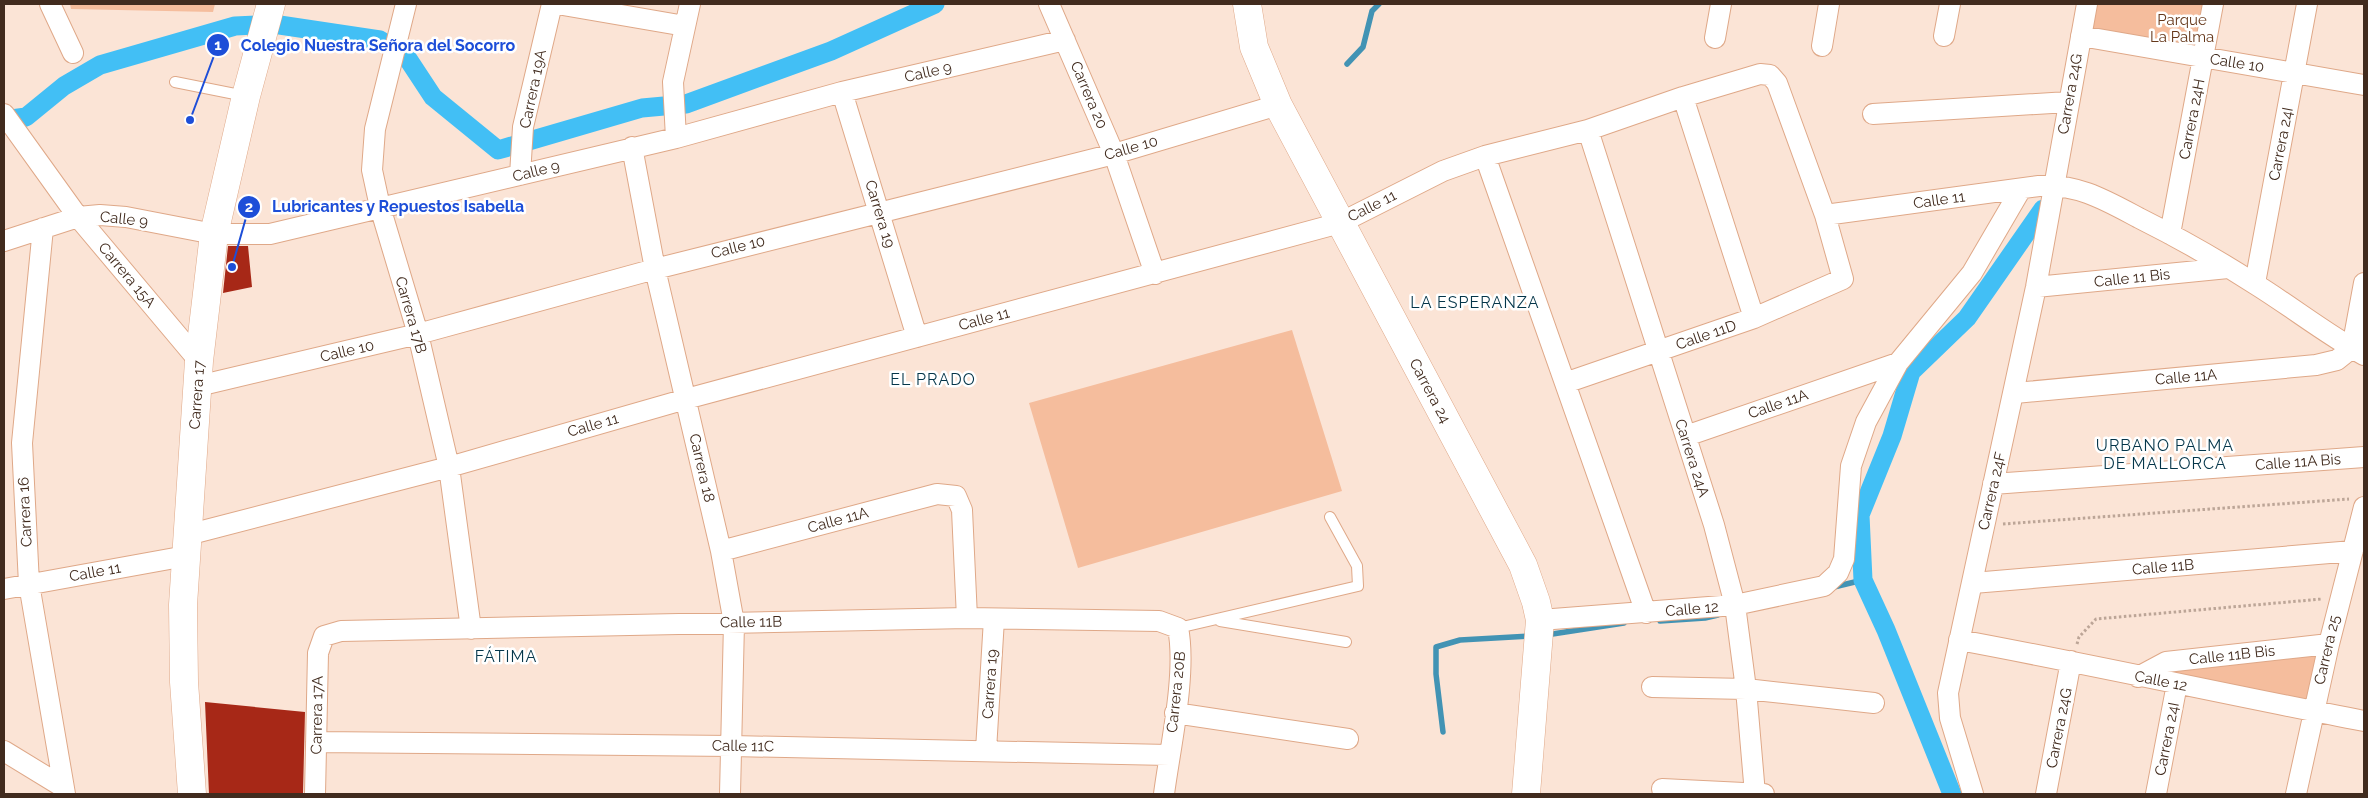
<svg xmlns="http://www.w3.org/2000/svg" width="2368" height="798" font-family="Raleway,sans-serif">
  <style>
    .green { fill: #f5bd9d }
    .lines { fill: none; stroke-linecap: round; stroke-linejoin: round }
    .stream { stroke: #4293b4; stroke-width: 5.5 }
    .canal { stroke: #42bff5; stroke-width: 19 }
    .building { fill: #a72817 }
    .lane-casing { stroke: #dfa888; stroke-width: 12 }
    .street-casing { stroke: #dfa888; stroke-width: 22 }
    .secondary-casing { stroke: #dfa888; stroke-width: 29 }
    .path { stroke: #bca597; stroke-width: 3; stroke-dasharray: 2.5 2.5; stroke-linecap: butt }
    .lane { stroke: #fff; stroke-width: 10 }
    .street { stroke: #fff; stroke-width: 20 }
    .secondary { stroke: #fff; stroke-width: 28 }
    .labels { text-anchor: middle; dominant-baseline: central; stroke-width: 5; stroke-linejoin: round; paint-order: stroke }
    .park-label { font-size: 15px; fill: #66381b; stroke: #fff }
    .street-label { font-size: 15px; fill: #412b1e; stroke: #fff }
    .neighbourhood-label { font-size: 16px; letter-spacing: 1px; fill: #043549; stroke: #fff }
    .leader { fill: none; stroke: #1d4ed8; stroke-width: 2 }
    .callout-dot { fill: #1d4ed8; stroke: #fff; stroke-width: 2 }
    .mark-label { font-size: 15px; text-anchor: middle; font-weight: bold; fill: #fff }
    .callout-label { font-size: 16px; text-anchor: middle; font-weight: bold; fill: #1d4ed8; stroke: #fff; stroke-width: 5; stroke-linejoin: round; paint-order: stroke }
  </style>
  <rect width="100%" height="100%" fill="#fbe4d6"/>
  <!-- green -->
  <path class="green" d="M70 4H215L213 12 71 9Z
    M2087 4H2213L2203 57 2081 36Z
    M1292 330 1342 491 1078 568 1029 403Z
    M2329 644 2313 711 2138 677 2166 662Z"/>
  <g class="lines">
    <!-- stream -->
    <path class="stream" d="M1347 64 1363 47 1372 11 1379 4
      M1834 587 1863 580
      M1660 621 1705 618 1718 615
      M1546 635 1624 623
      M1443 732 1436 674V647L1460 640 1532 636"/>
    <!-- canal -->
    <path class="canal" d="M4 120 26 117 64 86 100 65 235 26 273 24 380 40 406 56 433 97 498 150 642 108 686 104 831 51 935 4
      M1952 794 1886 630 1863 580 1860 515 1892 436 1911 372 1967 318 2043 209"/>
  </g>
  <!-- building -->
  <path class="building" d="M228 246H248L252 287 223 293Z
    M205 702 305 712 303 794H209Z"/>
  <g class="lines">
    <!-- lane casing -->
    <g class="lane-casing">
      <path id="lane" d="M175 82 245 96
        M1220 621 1346 642
        M1178 628 1358 586 1357 566 1330 517"/>
    </g>
    <!-- street casing -->
    <g class="street-casing">
      <path id="street" d="M50 4 73 53
        M406 4 375 129 372 170 380 207 418 334 449 467 471 629
        M557 4 685 26
        M1049 4 1114 154 1155 274
        M1944 36 1950 4
        M2081 36 2364 85
        M1715 38 1721 4
        M1822 46 1829 4
        M842 92 917 337
        M1683 97 1754 318
        M4 114 78 217 199 361
        M1873 114 2068 102
        M1588 130 1714 525 1735 605 1746 689 1755 794
        M676 138 673 82 690 4
        M632 147 655 269 721 551 734 623 730 794
        M1485 156 1646 613
        M520 175 523 127 552 4
        M1825 215 2039 186C2077 183 2107 201 2139 218 2179 238 2218 260 2255 284 2292 307 2326 334 2364 355
        M43 228 22 443 29 584 65 794
        M2170 234 2213 4
        M4 241 78 217 100 215 126 217 214 234H270L676 138 842 92 1065 40
        M2255 283 2307 4
        M2036 287 2228 268
        M198 386 418 334 655 269 1114 154 1278 105
        M2015 393 2316 365 2337 360 2352 348 2364 283
        M1686 436 1898 363
        M1993 484 2364 457
        M187 535 449 467 686 399 1340 223 1443 171 1485 156 1588 130 1683 97 1760 74 1770 75 1777 83 1825 215 1843 279 1754 318 1565 383
        M721 551 937 494 956 496 962 510 967 618
        M1973 583 2353 551
        M4 589 186 556
        M1540 620 1735 605 1824 586 1838 573 1844 559 1851 466 1866 422 1898 363 1972 273 2021 189
        M1959 640C2094 665 2229 695 2364 721
        M2138 677 2166 662 2329 644
        M1652 687 1746 689 1874 703
        M1175 713 1348 739
        M316 742 732 746 1169 755
        M986 750 994 619
        M4 751 63 787
        M1662 789 1764 794
        M315 794 318 653 324 636 341 631 967 618 1159 621 1178 628C1187 673 1170 748 1164 794
        M1973 794 1950 718 1948 693 2036 287 2087 4
        M2046 794 2071 661
        M2156 794 2177 684
        M2296 794 2329 644 2364 507"/>
    </g>
    <!-- secondary casing -->
    <g class="secondary-casing">
      <path id="secondary" d="M1247 4 1254 47 1278 105 1523 565 1536 602 1540 620 1526 794
        M192 794 184 682 183 605 199 361 214 234 246 96 271 4"/>
    </g>
    <!-- path -->
    <path class="path" d="M2003 524 2349 499
      M2077 644 2079 637 2096 619 2322 599"/>
    <!-- lane -->
    <use href="#lane" class="lane"/>
    <!-- street -->
    <use href="#street" class="street"/>
    <!-- secondary -->
    <use href="#secondary" class="secondary"/>
  </g>
  <g class="labels">
    <!-- park labels -->
    <g class="park-label">
      <text x="2182" y="20">Parque<tspan x="2182" dy="17">La Palma</tspan></text>
    </g>
    <!-- street labels -->
    <g class="street-label">
      <text transform="translate(2237 63) rotate(9)">Calle 10</text>
      <text transform="translate(928 72) rotate(-13)">Calle 9</text>
      <text transform="translate(533 89) rotate(-78)">Carrera 19A</text>
      <text transform="translate(2070 94) rotate(-80)">Carrera 24G</text>
      <text transform="translate(1089 95) rotate(67)">Carrera 20</text>
      <text transform="translate(2192 119) rotate(-79)">Carrera 24H</text>
      <text transform="translate(2281 144) rotate(-79)">Carrera 24I</text>
      <text transform="translate(1131 148) rotate(-16)">Calle 10</text>
      <text transform="translate(536 171) rotate(-14)">Calle 9</text>
      <text transform="translate(1939 200) rotate(-8)">Calle 11</text>
      <text transform="translate(1372 206) rotate(-27)">Calle 11</text>
      <text transform="translate(880 214) rotate(73)">Carrera 19</text>
      <text transform="translate(124 219) rotate(6)">Calle 9</text>
      <text transform="translate(738 247) rotate(-14)">Calle 10</text>
      <text transform="translate(127 275) rotate(50)">Carrera 15A</text>
      <text transform="translate(2132 278) rotate(-6)">Calle 11 Bis</text>
      <text transform="translate(411 315) rotate(74)">Carrera 17B</text>
      <text transform="translate(984 319) rotate(-15)">Calle 11</text>
      <text transform="translate(1706 335) rotate(-19)">Calle 11D</text>
      <text transform="translate(347 351) rotate(-13)">Calle 10</text>
      <text transform="translate(2186 377) rotate(-5)">Calle 11A</text>
      <text transform="translate(1430 391) rotate(62)">Carrera 24</text>
      <text transform="translate(197 395) rotate(-86)">Carrera 17</text>
      <text transform="translate(1778 404) rotate(-19)">Calle 11A</text>
      <text transform="translate(593 425) rotate(-16)">Calle 11</text>
      <text transform="translate(1692 458) rotate(72)">Carrera 24A</text>
      <text transform="translate(2298 462) rotate(-4)">Calle 11A Bis</text>
      <text transform="translate(702 468) rotate(77)">Carrera 18</text>
      <text transform="translate(1992 491) rotate(-77)">Carrera 24F</text>
      <text transform="translate(25 512) rotate(-93)">Carrera 16</text>
      <text transform="translate(838 520) rotate(-15)">Calle 11A</text>
      <text transform="translate(2163 567) rotate(-5)">Calle 11B</text>
      <text transform="translate(95 572) rotate(-10)">Calle 11</text>
      <text transform="translate(1692 609) rotate(-5)">Calle 12</text>
      <text transform="translate(751 622) rotate(-1)">Calle 11B</text>
      <text transform="translate(2327 650) rotate(-77)">Carrera 25</text>
      <text transform="translate(2232 655) rotate(-6)">Calle 11B Bis</text>
      <text transform="translate(2161 681) rotate(11)">Calle 12</text>
      <text transform="translate(990 684) rotate(-86)">Carrera 19</text>
      <text transform="translate(1176 692) rotate(-84)">Carrera 20B</text>
      <text transform="translate(317 715) rotate(-89)">Carrera 17A</text>
      <text transform="translate(2059 728) rotate(-79)">Carrera 24G</text>
      <text transform="translate(2167 739) rotate(-79)">Carrera 24I</text>
      <text transform="translate(743 746) rotate(1)">Calle 11C</text>
    </g>
    <!-- neighbourhood labels -->
    <g class="neighbourhood-label">
      <text x="1475" y="302">LA ESPERANZA</text>
      <text x="933" y="379">EL PRADO</text>
      <text x="2165" y="445">URBANO PALMA<tspan x="2165" dy="18">DE MALLORCA</tspan></text>
      <text x="506" y="656">FÁTIMA</text>
    </g>
  </g>
  <!-- callouts -->
  <path class="leader" d="M190 120L218 45M232 267L249 207"/>
  <g class="callout-dot">
    <circle cx="190" cy="120" r="5"/>
    <circle cx="232" cy="267" r="5"/>
    <circle cx="218" cy="45" r="12"/>
    <circle cx="249" cy="207" r="12"/>
  </g>
  <g class="mark-label">
    <text x="218" y="50">1</text>
    <text x="249" y="212">2</text>
  </g>
  <g class="callout-label">
    <text x="378" y="51">Colegio Nuestra Señora del Socorro</text>
    <text x="398" y="212">Lubricantes y Repuestos Isabella</text>
  </g>
  <!-- border -->
  <rect width="2368" height="798" fill="none" stroke="#412b1e" stroke-width="10"/>
</svg>
